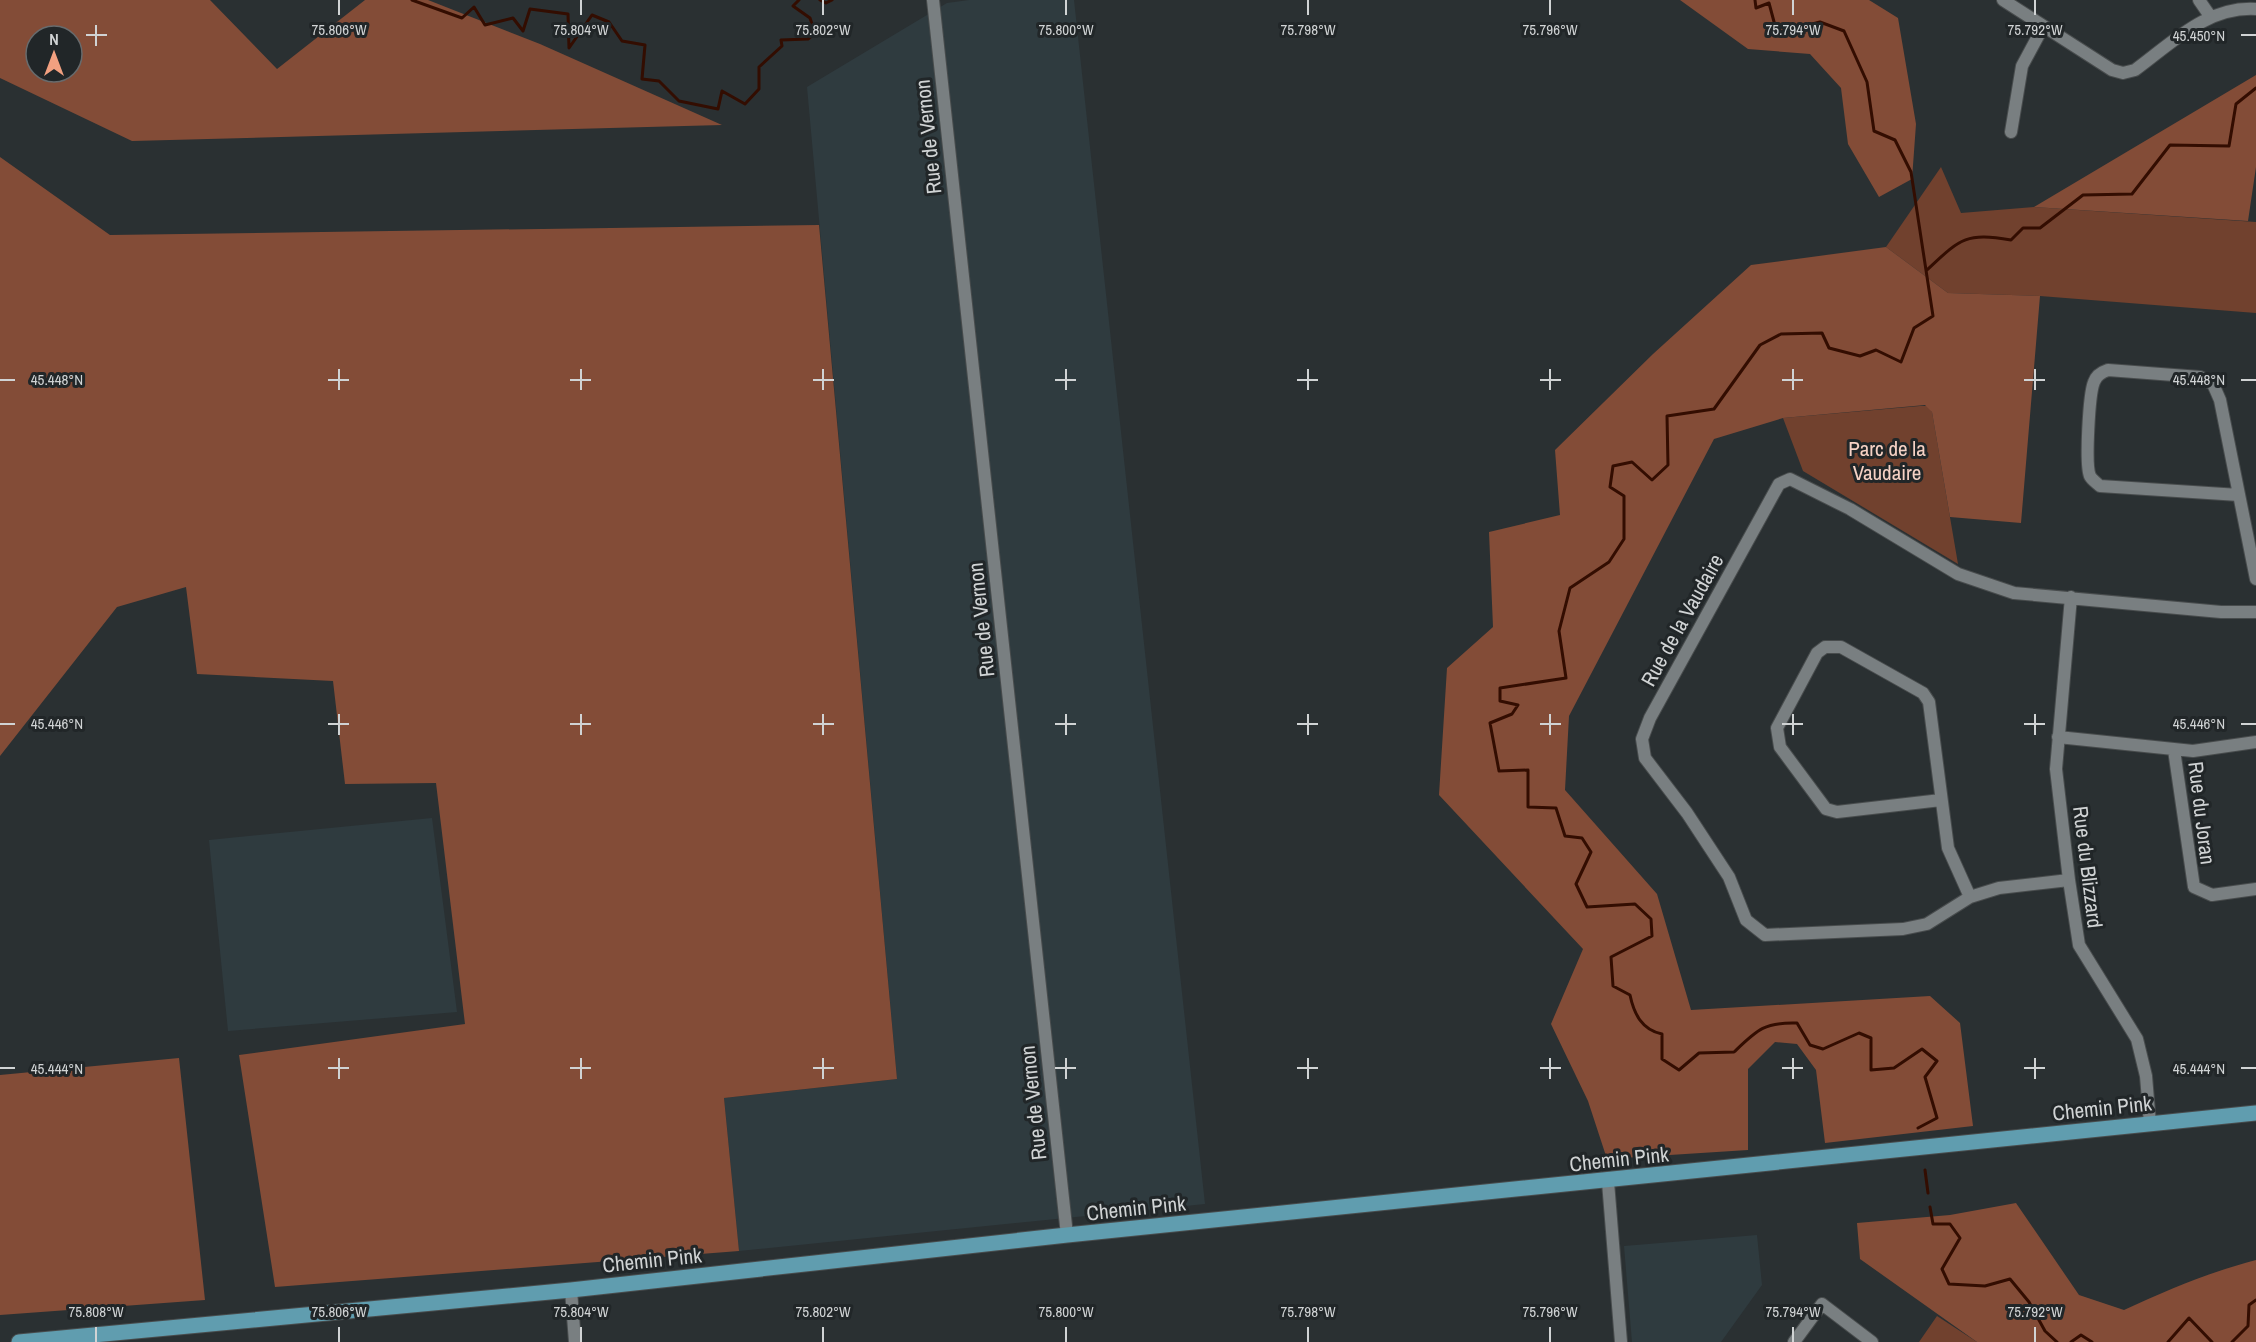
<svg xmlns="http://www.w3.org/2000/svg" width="2256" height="1342" font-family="'Archivo Narrow',sans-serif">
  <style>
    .built { fill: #2f3b3f }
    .green { fill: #71412e }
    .forest { fill: #834c37; fill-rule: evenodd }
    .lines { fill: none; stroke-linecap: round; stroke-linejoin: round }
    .stream { stroke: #330d01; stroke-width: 3 }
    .minor-casing { stroke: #484c4d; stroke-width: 14 }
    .major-casing { stroke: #484c4d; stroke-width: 17 }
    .minor { stroke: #797f81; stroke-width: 12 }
    .major { stroke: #609daf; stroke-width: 15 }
    .ticks { fill: none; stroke: #d0d3d4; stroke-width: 2 }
    .labels { text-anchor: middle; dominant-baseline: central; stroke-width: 6; stroke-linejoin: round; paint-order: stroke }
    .street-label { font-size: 21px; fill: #d0d3d4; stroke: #212628 }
    .park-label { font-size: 21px; fill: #f6d2c5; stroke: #212628 }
    .ticks-label { font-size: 15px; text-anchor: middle; fill: #d0d3d4; stroke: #212628; stroke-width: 6; stroke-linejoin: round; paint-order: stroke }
  </style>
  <rect width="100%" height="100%" fill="#2a3032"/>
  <!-- built -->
  <path class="built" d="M969 0H1074L1205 1204 739 1251 724 1098 897 1079 807 87 947 3Z
    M432 818 457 1012 228 1031 209 840Z
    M1757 1235 1762 1285 1721 1342H1632L1624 1246Z"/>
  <!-- green -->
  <path class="green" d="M1941 167 1961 213 2034 207 2256 222V313L2040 296 1948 293 1886 247Z
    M1920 406H1928L1932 412 1958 564 1803 471 1783 418Z
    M1937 1316 1977 1342H1919Z"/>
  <!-- forest -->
  <path class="forest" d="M0 0H210L277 69 365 0H428L540 44 722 125 132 141 0 78ZM36 36H72V72H36Z
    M1680 0H1869L1898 18 1916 124 1912 179 1879 197 1848 144 1841 88 1810 54 1748 49Z
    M2256 75V167L2248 221 2034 207Z
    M0 157 110 235 819 225 897 1079 724 1098 739 1251 275 1287 239 1055 465 1024 436 783 345 784 333 681 197 674 186 587 117 607 0 756Z
    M1886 247 1948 293 2040 296 2021 523 1950 517 1932 412 1925 405 1783 418 1714 439 1569 716 1565 790 1657 894 1691 1010 1930 996 1960 1023 1973 1126 1825 1143 1816 1070 1797 1044 1775 1042 1748 1069V1150L1607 1159 1588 1101 1551 1024 1583 949 1439 795 1447 668 1493 627 1489 532 1560 515 1555 450 1653 354 1751 265Z
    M179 1058 205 1300 0 1315V1075Z
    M2016 1203 2079 1295 2124 1310C2167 1290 2210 1272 2256 1260V1342H1977L1860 1259 1857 1223 1950 1215Z"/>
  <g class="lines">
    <!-- stream -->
    <path class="stream" d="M412 0 462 18 474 7 485 25 513 18 523 31 530 9 568 14 569 48 592 15 609 22 622 41 645 45 642 79 659 81 679 101 718 109 722 91 745 104 759 89V67L782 46 781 40 808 39 815 33 810 18 793 6 799 0
      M820 0 826 3 832 0
      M1755 0 1756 8 1769 3 1777 33 1820 22 1844 31 1867 82 1874 131 1895 140 1911 172 1933 316 1914 328 1901 362 1876 350 1860 356 1829 348 1822 333 1781 334 1760 345 1714 409 1667 416 1668 465 1652 480 1632 462 1613 466 1610 487 1624 496V539L1609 562 1570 588 1559 631 1566 678 1500 688V701L1518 705 1512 714 1490 723 1499 771 1528 770V807L1556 808 1565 836 1582 838 1591 852 1576 884 1587 907 1635 904 1651 919 1652 936 1611 957 1613 986 1630 995C1634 1014 1642 1030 1662 1034V1059L1679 1070 1699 1053 1734 1052C1757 1030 1764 1022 1797 1023L1810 1045 1823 1049 1859 1033 1871 1038V1070L1894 1068 1922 1049 1937 1061 1925 1077 1937 1118 1918 1128
      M1927 270C1960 239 1965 232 2011 240L2023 228H2040L2083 195 2132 194 2170 145 2229 146 2236 104 2256 88
      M1925 1170 1928 1193
      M1930 1207 1933 1224H1950L1960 1238 1942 1269 1949 1284 1985 1286 2010 1279 2029 1302 2045 1331 2057 1342
      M2071 1342 2081 1335 2092 1342
      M2168 1342 2189 1318 2212 1342
      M2232 1342 2248 1326 2249 1305 2256 1300"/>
    <!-- minor casing -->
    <g class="minor-casing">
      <path id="minor" d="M933 0 1067 1235
        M2003 0 2112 70 2123 73 2135 70C2172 43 2207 6 2256 9
        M2199 0 2210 16
        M2011 132 2022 66 2043 27
        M2239 495 2100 486C2097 483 2092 480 2090 476 2085 465 2089 394 2094 382 2096 376 2102 372 2108 370L2200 377 2213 384 2220 400 2256 579
        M2071 597 2056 769 2069 880 2079 945 2137 1039 2146 1076 2150 1124
        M2058 737 2193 751 2256 742
        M2174 750 2194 887 2212 895 2256 889
        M1941 800 1837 812 1826 809 1780 747 1777 728 1817 653 1825 647H1841L1923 693 1929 702 1948 848 1970 897
        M2069 880 1999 888 1970 897 1927 924 1903 929 1765 935 1746 920 1729 877 1687 813 1645 758 1642 739 1650 718 1779 484 1790 479 1850 509 1958 574 2014 593 2221 612H2256
        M1608 1182 1621 1342
        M571 1290 575 1342
        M1794 1342 1822 1304 1872 1342"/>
    </g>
    <!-- major casing -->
    <g class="major-casing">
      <path id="major" d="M19 1342 571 1290 1067 1235 2256 1113"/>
    </g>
    <!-- minor -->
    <use href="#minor" class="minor"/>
    <!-- major -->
    <use href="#major" class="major"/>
  </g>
  <!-- ticks -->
  <path class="ticks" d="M339 0V15M581 0V15M823 0V15M1066 0V15M1308 0V15M1550 0V15M1793 0V15M2035 0V15M96 25V46M86 35H107M2241 35H2256M339 369V390M581 369V390M823 369V390M1066 369V390M1308 369V390M1550 369V390M1793 369V390M2035 369V390M0 380H15M328 380H349M570 380H591M813 380H834M1055 380H1076M1297 380H1318M1540 380H1561M1782 380H1803M2024 380H2045M2241 380H2256M339 714V735M581 714V735M823 714V735M1066 714V735M1308 714V735M1550 714V735M1793 714V735M2035 714V735M0 724H15M328 724H349M570 724H591M813 724H834M1055 724H1076M1297 724H1318M1540 724H1561M1782 724H1803M2024 724H2045M2241 724H2256M339 1058V1079M581 1058V1079M823 1058V1079M1066 1058V1079M1308 1058V1079M1550 1058V1079M1793 1058V1079M2035 1058V1079M0 1068H15M328 1068H349M570 1068H591M813 1068H834M1055 1068H1076M1297 1068H1318M1540 1068H1561M1782 1068H1803M2024 1068H2045M2241 1068H2256M96 1327V1342M339 1327V1342M581 1327V1342M823 1327V1342M1066 1327V1342M1308 1327V1342M1550 1327V1342M1793 1327V1342M2035 1327V1342"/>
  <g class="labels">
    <!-- street labels -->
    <g class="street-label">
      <text transform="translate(928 137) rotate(-96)">Rue de Vernon</text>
      <text transform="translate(981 620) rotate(-96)">Rue de Vernon</text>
      <text transform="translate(1682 620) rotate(-61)">Rue de la Vaudaire</text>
      <text transform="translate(2202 813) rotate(83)">Rue du Joran</text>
      <text transform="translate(2088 867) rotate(83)">Rue du Blizzard</text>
      <text transform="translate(1033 1103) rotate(-96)">Rue de Vernon</text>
      <text transform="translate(2102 1108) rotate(-6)">Chemin Pink</text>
      <text transform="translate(1619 1159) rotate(-6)">Chemin Pink</text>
      <text transform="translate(1136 1208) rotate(-6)">Chemin Pink</text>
      <text transform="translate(652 1260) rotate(-6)">Chemin Pink</text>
    </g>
    <!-- park labels -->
    <g class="park-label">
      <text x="1887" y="448">Parc de la<tspan x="1887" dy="24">Vaudaire</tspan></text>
    </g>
  </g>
  <g class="ticks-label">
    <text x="339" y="35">75.806°W</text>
    <text x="581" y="35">75.804°W</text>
    <text x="823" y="35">75.802°W</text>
    <text x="1066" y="35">75.800°W</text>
    <text x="1308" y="35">75.798°W</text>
    <text x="1550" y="35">75.796°W</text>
    <text x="1793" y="35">75.794°W</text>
    <text x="2035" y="35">75.792°W</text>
    <text x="2199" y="41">45.450°N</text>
    <text x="57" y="385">45.448°N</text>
    <text x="2199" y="385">45.448°N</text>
    <text x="57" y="729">45.446°N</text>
    <text x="2199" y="729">45.446°N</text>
    <text x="57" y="1074">45.444°N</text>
    <text x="2199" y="1074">45.444°N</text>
    <text x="96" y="1317">75.808°W</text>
    <text x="339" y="1317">75.806°W</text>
    <text x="581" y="1317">75.804°W</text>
    <text x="823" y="1317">75.802°W</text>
    <text x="1066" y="1317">75.800°W</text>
    <text x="1308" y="1317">75.798°W</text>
    <text x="1550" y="1317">75.796°W</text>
    <text x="1793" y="1317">75.794°W</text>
    <text x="2035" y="1317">75.792°W</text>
  </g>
  <!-- north arrow -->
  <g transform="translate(54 54)"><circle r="28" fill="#212628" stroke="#676b6d" stroke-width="1.5"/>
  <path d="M0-4.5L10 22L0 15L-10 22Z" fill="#f2a080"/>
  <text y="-9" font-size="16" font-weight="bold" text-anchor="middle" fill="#d0d3d4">N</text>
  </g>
</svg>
